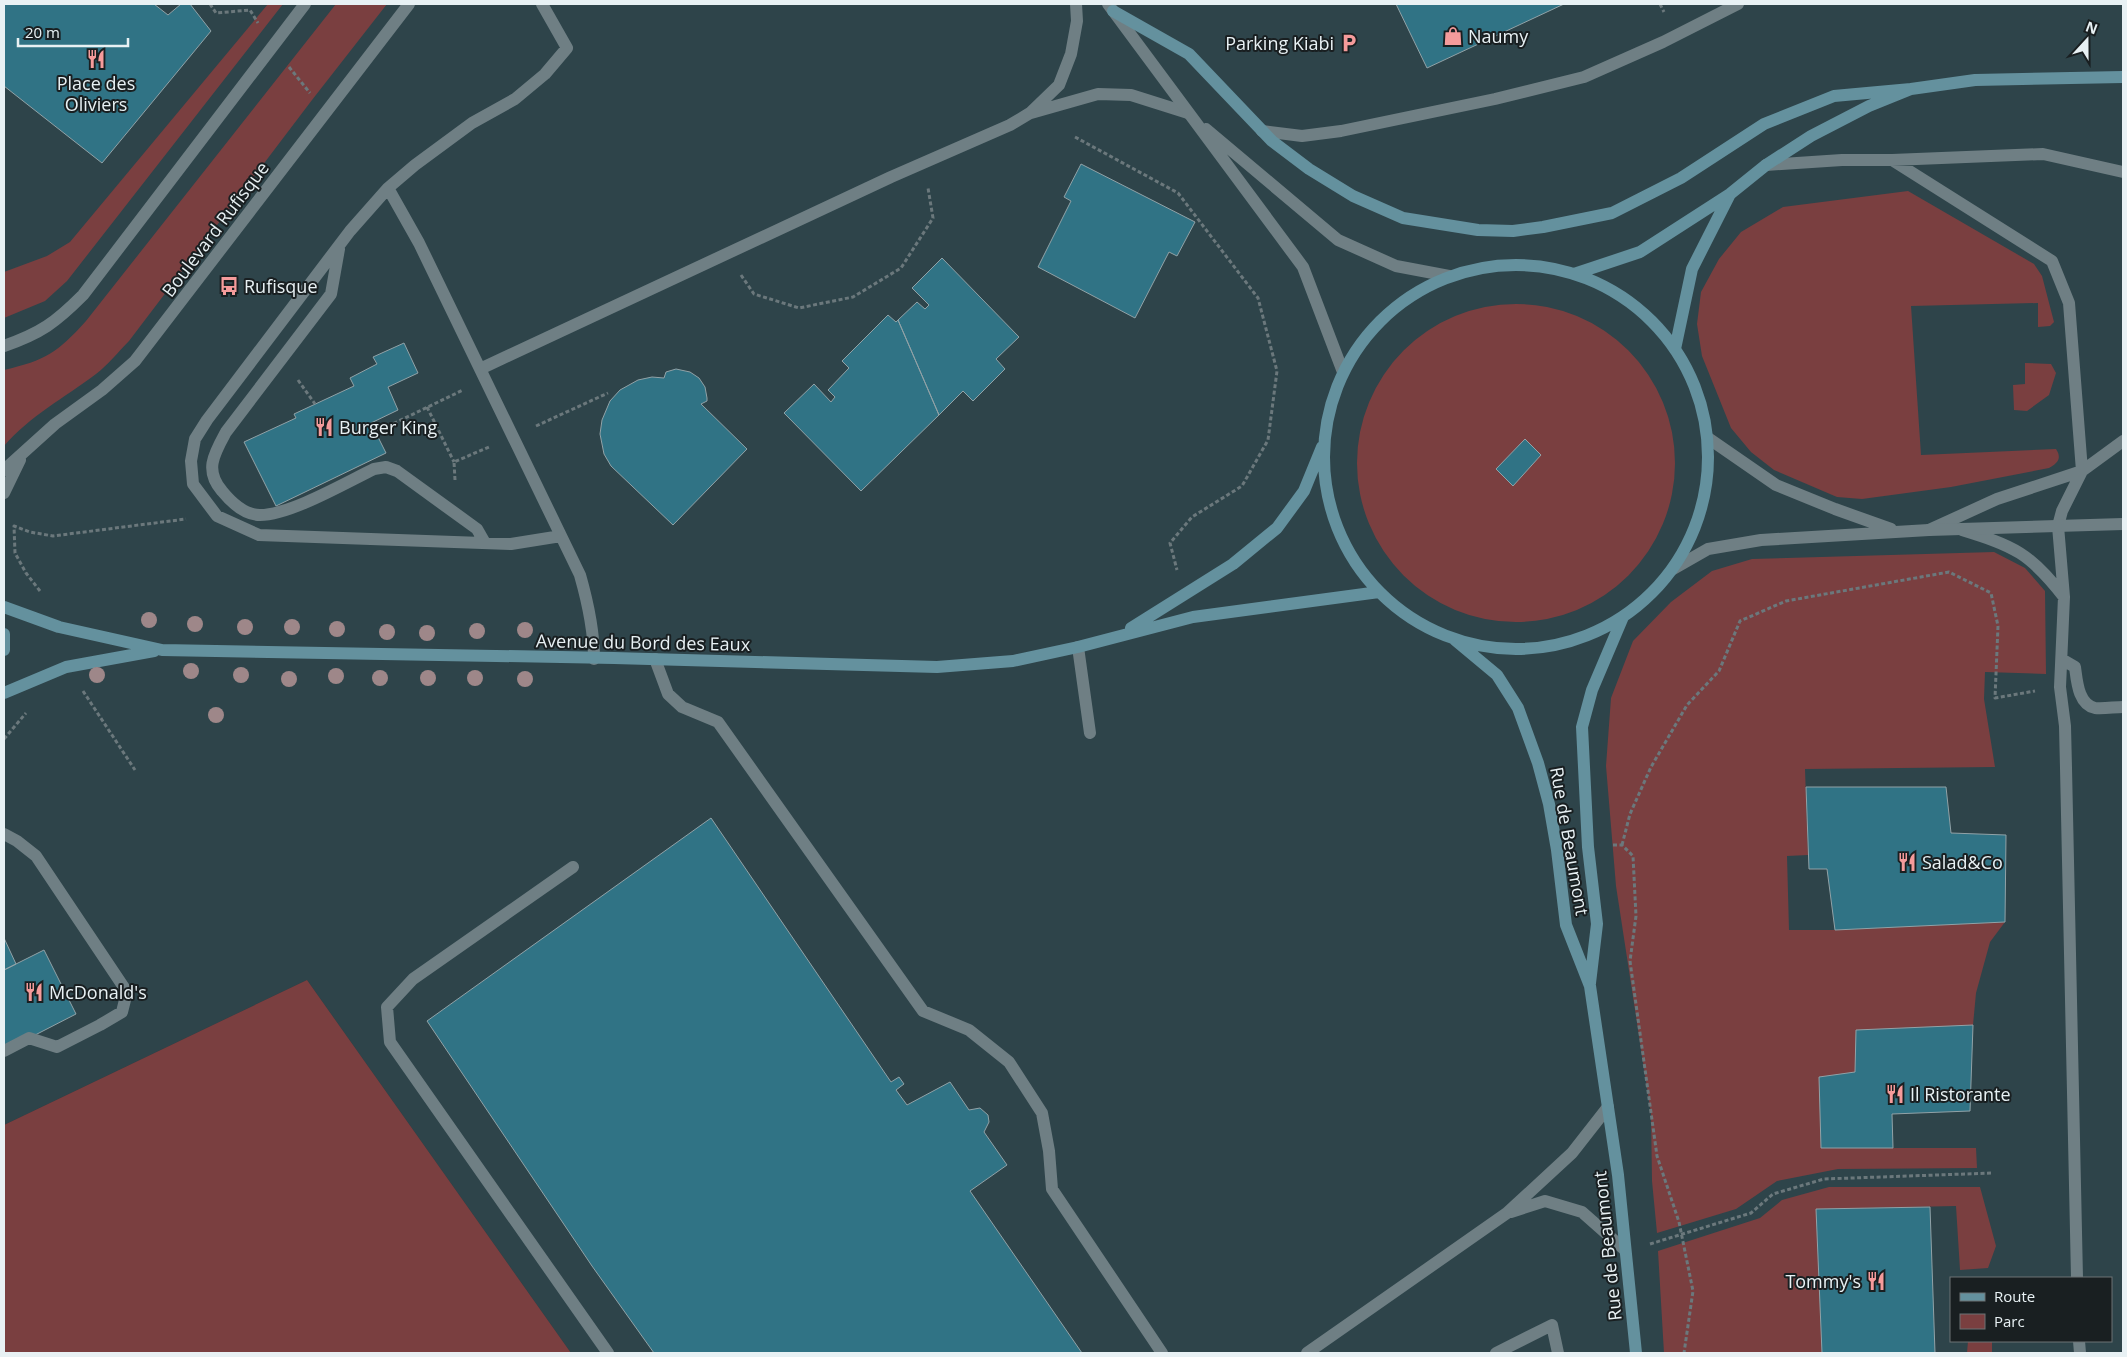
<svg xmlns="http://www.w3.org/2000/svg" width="2127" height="1357" font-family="'Open Sans',sans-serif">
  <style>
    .built { fill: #2e444a; fill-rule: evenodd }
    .green { fill: #7a3f40 }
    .building { fill: #307385; stroke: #91a2a7 }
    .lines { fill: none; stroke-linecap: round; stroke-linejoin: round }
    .path { stroke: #6b787c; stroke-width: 3; stroke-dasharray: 4 2.5; stroke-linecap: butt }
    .lane { stroke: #6f7f84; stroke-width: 12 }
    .street { stroke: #6f7f84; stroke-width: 12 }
    .secondary { stroke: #64919e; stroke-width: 12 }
    .tree { fill: #9e8789 }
    .labels { text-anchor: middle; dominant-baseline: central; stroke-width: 4; stroke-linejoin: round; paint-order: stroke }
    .poi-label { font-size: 18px; fill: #e8f1f4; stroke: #191f21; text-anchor: start }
    .street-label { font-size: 18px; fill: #e8f1f4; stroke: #191f21 }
  </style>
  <rect width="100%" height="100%" fill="#2b393e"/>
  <!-- built -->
  <path class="built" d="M4 4H2123V1353H571L307 980 4 1125ZM1951 1278H2111V1341H1951Z"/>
  <!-- green -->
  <path class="green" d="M268 4H283L67 281 45 301 4 318V272L47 256 70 242Z
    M336 4H387L312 100 129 341C118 352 108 365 96 374 64 398 30 416 4 446V370C46 360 57 353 86 321Z
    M1908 191 2034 264 2042 276 2054 322 2050 326 2038 327V303L1911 306 1921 455 2056 449C2062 458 2058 463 2049 468L1951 487 1862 499 1837 497 1774 470 1751 452 1731 428 1702 356 1697 324 1701 292 1719 259 1741 232 1783 207Z
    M1357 463a159 159 0 1 1 318 0a159 159 0 1 1-318 0Z
    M2025 363 2051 364 2056 373 2049 395 2027 411 2014 410 2013 385 2025 384Z
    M1994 552 2025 568 2045 591 2046 674 1985 672 1984 699 1995 767 1805 769 1808 855 1787 856 1789 930H1835L2005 922 1990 942 1976 993 1973 1025 1855 1072 1821 1148H1976L1977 1168 1838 1169 1777 1181 1736 1209 1657 1233 1652 1181 1651 1114 1616 886 1606 766 1611 698 1633 641 1671 602 1712 571 1752 559Z
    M307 980 571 1353H4V1125Z
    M1829 1187H1980L1996 1246 1988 1268 1960 1270 1956 1206 1816 1209 1822 1353H1664L1658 1251 1760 1218 1782 1200Z
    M1968 1341H1992V1353H1967Z"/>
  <!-- building -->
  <path class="building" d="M4 4H154L168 15 181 4H190L211 31 102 163 4 86Z
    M1396 4H1564L1427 68Z
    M1081 164 1195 222 1177 256 1169 252 1135 318 1038 267 1071 201 1064 197Z
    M942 258 1019 337 996 359 1005 369 973 401 963 391 939 415 898 320 917 302 925 309 929 305 912 288Z
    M888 315 896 322 898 320 939 415 861 491 784 413 814 384 831 402 835 397 828 390 849 368 842 361Z
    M404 343 418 373 388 387 398 410 371 423 386 453 276 506 244 442 296 418 294 414 354 386 350 378 377 364 373 357Z
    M676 369 690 372 699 378 705 387 707 398V401L701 404 747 449 673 525 611 466 604 454 600 434 602 420 610 401 620 390 638 380 652 377 664 378 666 372Z
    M1525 439 1541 455 1513 486 1496 469Z
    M1806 787H1946L1951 833 2006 835 2005 922 1835 930 1827 869H1809Z
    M711 818 891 1082 899 1077 904 1084 896 1090 907 1105 950 1082 969 1110 980 1108 988 1115 989 1122 984 1132 1007 1165 970 1191 1082 1353H654L592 1266 427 1021Z
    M4 938 16 964 4 970Z
    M44 950 76 1014 4 1051V970Z
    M1973 1025 1970 1111 1892 1114 1893 1148H1821L1819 1077 1855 1072 1856 1030Z
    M1930 1207 1935 1353H1822L1816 1209Z"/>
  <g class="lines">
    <!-- path -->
    <path class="path" d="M210 4 216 13 250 10 258 23
      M1660 4 1664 12
      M289 67 310 93
      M1075 137 1178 193 1258 298 1277 371 1268 440 1242 486 1192 517 1170 543 1177 570
      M741 275 754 294 799 308 853 297 901 268 933 218 928 188
      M298 380 315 404
      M427 407 454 462
      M536 426 608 393
      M376 432 463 390
      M455 480 454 462 489 447
      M40 591 26 573 15 553 14 526 30 532 53 536 186 519
      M83 691 135 770
      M4 739 26 713
      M1613 845H1622L1633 856 1636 916 1630 961 1657 1156 1679 1222 1693 1291 1684 1353
      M1622 845 1630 814 1651 767 1687 705 1719 671 1740 621 1786 601 1949 572 1991 593 1998 626 1995 698 2035 691
      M1650 1244 1751 1213 1773 1194 1824 1179 1993 1173"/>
    <!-- lane -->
    <path class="lane" d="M542 4 567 48 545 74 515 99 472 123 415 165 388 188 419 243 580 575C588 603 594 630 594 659
      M1031 113 1098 94 1131 95 1188 113
      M1262 131 1302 136 1341 131 1495 99 1584 77 1663 42 1738 4
      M1892 160 2052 261 2069 303 2082 471 2062 511 2058 526 2064 597 2060 687 2065 726 2066 768 2077 1278
      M1766 165 1842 160H1892L2043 154 2123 172
      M388 188 350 231 207 420 195 439 191 461 193 484 217 516 259 535 511 544 561 536
      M339 249 331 294 226 432C214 454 204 470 222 491 231 502 244 515 260 515 290 515 345 483 374 469L386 467 397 471 477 529 485 543
      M4 346C41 333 55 323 83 295L305 4
      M480 369 891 177 1010 125 1030 113 1059 85 1071 54 1077 21 1076 4
      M1929 530 1997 499 2082 471 2123 441
      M1962 530C2014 546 2030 553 2064 597
      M1078 647 1090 733
      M655 659 668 694 682 707 718 722 923 1011 969 1030 1009 1062 1042 1113 1049 1151 1052 1189 1162 1353
      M2063 660 2075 667C2077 681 2078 704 2095 708 2103 709 2115 707 2123 707
      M4 834 17 841 36 856 127 992 122 1012 100 1025 57 1047 29 1038 4 1051
      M573 867 413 979 387 1007 390 1042 608 1353
      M1511 1212 1545 1201 1582 1212 1625 1250
      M2079 1341 2080 1353
      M1307 1353 1507 1213 1572 1153 1608 1107
      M1496 1353 1552 1325 1558 1353"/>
    <!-- street -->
    <path class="street" d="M1108 4 1303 267 1343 372
      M1206 129 1338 240 1396 266 1449 276
      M1708 438 1776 485 1835 509 1891 529
      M4 470 55 424 102 390 135 361 409 4
      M4 493 20 460
      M1673 569 1708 549 1761 540 1929 530 2123 524"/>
    <!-- secondary -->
    <path class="secondary" d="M1113 11 1189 54 1272 141 1309 169 1353 196 1403 218 1478 230 1513 231 1543 227 1612 213 1681 178 1764 124 1834 96 1911 89
      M1324 457a192 192 0 1 1 384 0a192 192 0 1 1-384 0Z
      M1574 274 1640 252 1730 194 1766 165 1811 136 1869 106 1911 89 1975 80 2123 77
      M1675 349 1692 269 1730 194
      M4 607 59 627 162 650 614 658 937 667 1013 661 1078 647 1193 617 1379 592
      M1131 628 1233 564 1277 528 1304 491 1322 447
      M4 634V650
      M1455 640 1497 675 1518 708 1538 763 1549 804 1557 850 1566 925 1590 986 1618 1175 1636 1353
      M4 693 66 667 154 651
      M1590 983 1597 924 1588 847 1582 727 1592 690 1623 617"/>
  </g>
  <!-- trees -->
  <g class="tree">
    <circle cx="149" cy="620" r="8"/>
    <circle cx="195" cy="624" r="8"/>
    <circle cx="245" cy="627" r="8"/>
    <circle cx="292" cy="627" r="8"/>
    <circle cx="337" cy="629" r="8"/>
    <circle cx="525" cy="630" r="8"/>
    <circle cx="477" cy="631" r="8"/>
    <circle cx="387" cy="632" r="8"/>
    <circle cx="427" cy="633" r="8"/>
    <circle cx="191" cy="671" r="8"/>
    <circle cx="97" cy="675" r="8"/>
    <circle cx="241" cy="675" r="8"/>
    <circle cx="336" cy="676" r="8"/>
    <circle cx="380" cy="678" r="8"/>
    <circle cx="428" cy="678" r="8"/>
    <circle cx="475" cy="678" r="8"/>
    <circle cx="289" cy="679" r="8"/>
    <circle cx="525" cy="679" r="8"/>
    <circle cx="216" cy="715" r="8"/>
  </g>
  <!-- icons -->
  <defs>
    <g id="shop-bare" transform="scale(1.5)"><path d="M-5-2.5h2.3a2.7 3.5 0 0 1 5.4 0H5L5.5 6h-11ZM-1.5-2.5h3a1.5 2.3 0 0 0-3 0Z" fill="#f59b9b" stroke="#191f21" stroke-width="2.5" paint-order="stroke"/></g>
    <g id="parking-bare" transform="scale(1.5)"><path d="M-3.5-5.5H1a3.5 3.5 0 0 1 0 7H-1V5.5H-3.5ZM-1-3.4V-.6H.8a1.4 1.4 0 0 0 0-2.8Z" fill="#f59b9b" stroke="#191f21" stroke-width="2.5" paint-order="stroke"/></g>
    <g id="restaurant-bare" transform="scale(1.5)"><path d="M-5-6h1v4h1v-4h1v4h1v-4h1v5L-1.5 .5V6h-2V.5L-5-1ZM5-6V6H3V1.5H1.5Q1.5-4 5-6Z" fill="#f59b9b" stroke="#191f21" stroke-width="2.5" paint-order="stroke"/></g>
    <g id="bus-bare" transform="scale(1.5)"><path d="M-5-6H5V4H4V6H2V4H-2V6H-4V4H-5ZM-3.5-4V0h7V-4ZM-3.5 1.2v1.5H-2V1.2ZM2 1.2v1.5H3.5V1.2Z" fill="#f59b9b" stroke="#191f21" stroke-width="2.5" paint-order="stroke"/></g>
  </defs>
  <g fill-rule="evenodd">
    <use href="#shop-bare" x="1453" y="36"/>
    <use href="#parking-bare" x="1349" y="43"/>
    <use href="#restaurant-bare" x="96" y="59"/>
    <use href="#bus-bare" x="229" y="286"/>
    <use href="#restaurant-bare" x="324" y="427"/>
    <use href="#restaurant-bare" x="1907" y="862"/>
    <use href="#restaurant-bare" x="34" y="992"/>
    <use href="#restaurant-bare" x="1895" y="1094"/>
    <use href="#restaurant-bare" x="1876" y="1281"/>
  </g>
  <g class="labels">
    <!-- poi labels -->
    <g class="poi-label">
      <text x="1468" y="36">Naumy</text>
      <text x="1334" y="43" text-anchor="end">Parking Kiabi</text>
      <text x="96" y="83" text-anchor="middle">Place des<tspan x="96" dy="21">Oliviers</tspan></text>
      <text x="244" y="286">Rufisque</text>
      <text x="339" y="427">Burger King</text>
      <text x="1922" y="862">Salad&amp;Co</text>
      <text x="49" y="992">McDonald's</text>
      <text x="1910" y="1094">Il Ristorante</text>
      <text x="1861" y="1281" text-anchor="end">Tommy's</text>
    </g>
    <!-- street labels -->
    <g class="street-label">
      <text transform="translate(215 229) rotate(-53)">Boulevard Rufisque</text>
      <text transform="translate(643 642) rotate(1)">Avenue du Bord des Eaux</text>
      <text transform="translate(1570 841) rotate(80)">Rue de Beaumont</text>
      <text transform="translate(1607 1246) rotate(-96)">Rue de Beaumont</text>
    </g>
  </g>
  <!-- border -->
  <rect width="2127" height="1357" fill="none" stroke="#e8f1f4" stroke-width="10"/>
  <!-- legend -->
  <rect x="1950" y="1277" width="162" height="65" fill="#191f21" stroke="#6c7375"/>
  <rect x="1960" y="1293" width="25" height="8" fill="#64919e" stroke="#6c7375"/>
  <text x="1994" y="1302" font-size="15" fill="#e8f1f4">Route</text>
  <rect x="1960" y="1314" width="25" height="15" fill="#7a3f40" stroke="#6c7375"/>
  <text x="1994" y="1327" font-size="15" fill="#e8f1f4">Parc</text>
  <!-- north arrow -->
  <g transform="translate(2087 40) rotate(21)" stroke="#191f21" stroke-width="4" paint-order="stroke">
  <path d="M0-4L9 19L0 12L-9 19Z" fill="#e8f1f4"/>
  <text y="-8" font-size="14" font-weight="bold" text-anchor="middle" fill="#e8f1f4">N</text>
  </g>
  <!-- scale -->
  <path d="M18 38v8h110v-8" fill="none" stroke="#e8f1f4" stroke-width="2.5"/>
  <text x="25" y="38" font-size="15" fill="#e8f1f4" stroke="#191f21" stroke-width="4" paint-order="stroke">20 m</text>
</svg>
